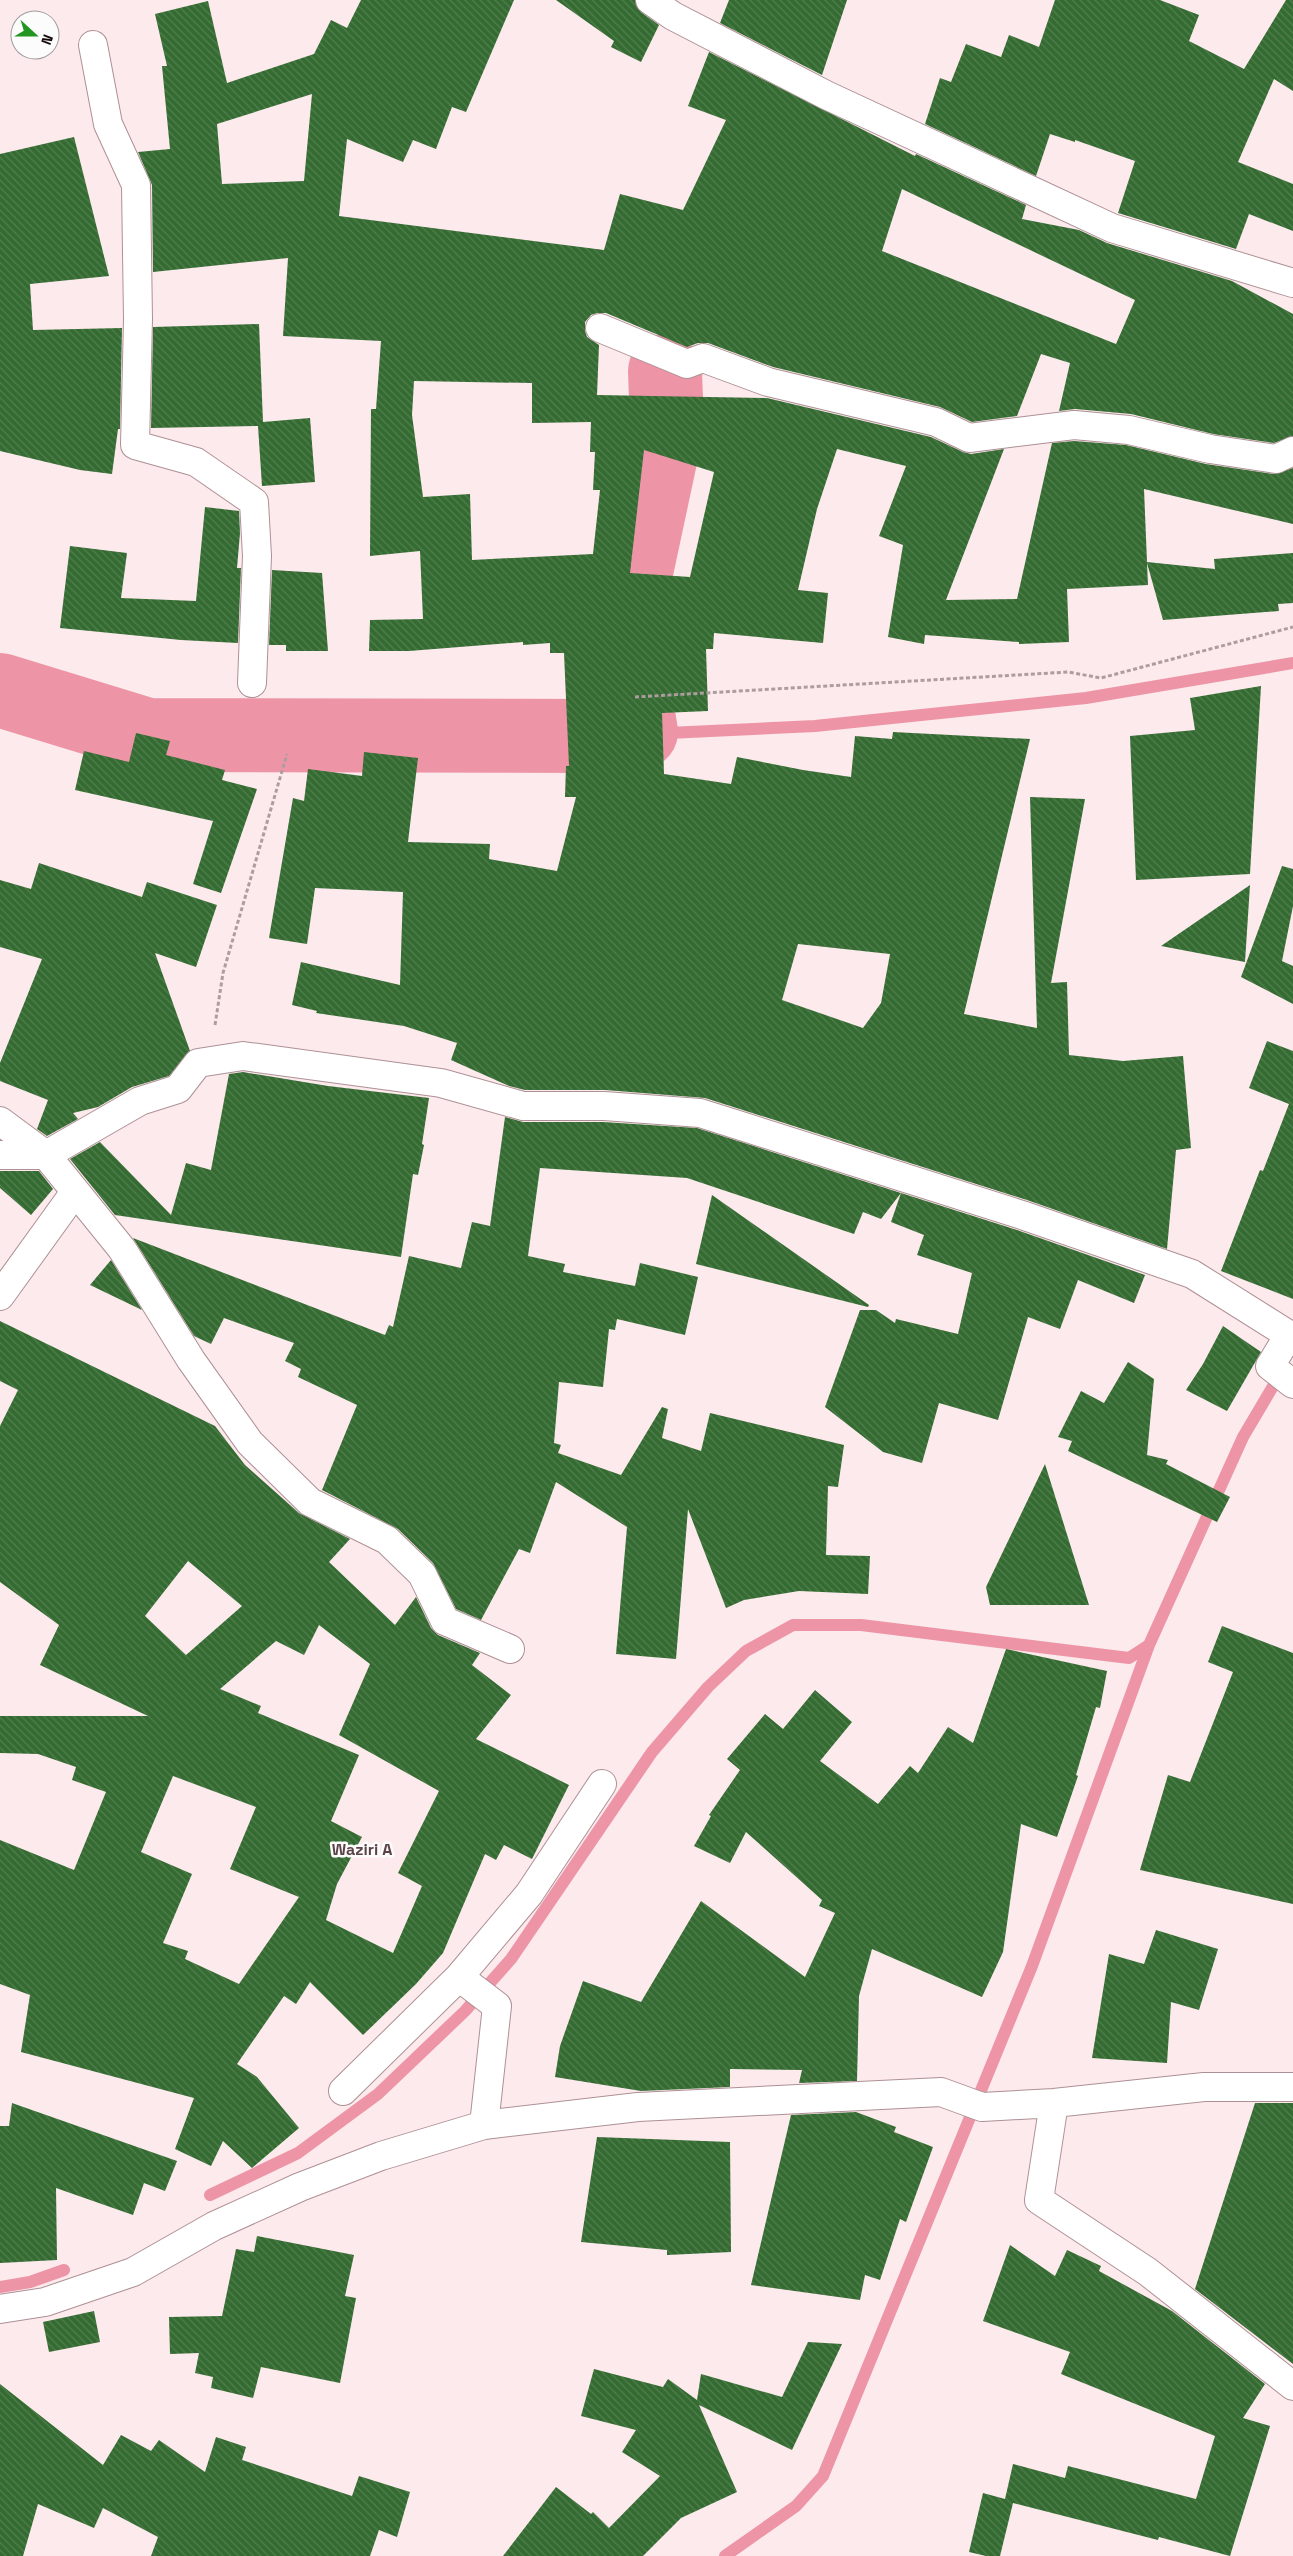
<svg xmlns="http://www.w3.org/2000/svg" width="1293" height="2556" font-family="'Space Grotesk',sans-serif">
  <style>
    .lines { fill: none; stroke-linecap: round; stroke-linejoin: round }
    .stream { stroke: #ed95a6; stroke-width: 12 }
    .river { stroke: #ed95a6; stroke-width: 74 }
    .building { fill: url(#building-back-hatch); fill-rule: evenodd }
    .minor-casing { stroke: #ad9095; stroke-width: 30 }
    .path { stroke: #ad9d9f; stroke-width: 3; stroke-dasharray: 4 2.5; stroke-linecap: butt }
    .minor { stroke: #fff; stroke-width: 28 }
    .labels { text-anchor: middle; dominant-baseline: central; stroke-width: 5; stroke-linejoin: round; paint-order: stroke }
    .neighbourhood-label { font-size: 16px; font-weight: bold; fill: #5b4247; stroke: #fcfcfc }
  </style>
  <defs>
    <pattern id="building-back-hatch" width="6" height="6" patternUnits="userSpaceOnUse" patternTransform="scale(1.25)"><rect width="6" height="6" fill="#336b31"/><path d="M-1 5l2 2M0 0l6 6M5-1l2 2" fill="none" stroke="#547e52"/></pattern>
  </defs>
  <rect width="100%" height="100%" fill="#fdeaec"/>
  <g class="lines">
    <!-- stream -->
    <path class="stream" d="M647 734 815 726 1086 698 1293 663
      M210 2195 298 2153 378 2094 465 2011 511 1959 652 1752 708 1687 746 1651 793 1625H861L1129 1658 1149 1645
      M0 2287 30 2282 64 2270
      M725 2556 796 2506 823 2476 1032 1966 1149 1645 1243 1437 1282 1371"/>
    <!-- river -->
    <path class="river" d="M0 690 147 735 605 736 641 732 624 628 667 427 665 371"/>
  </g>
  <!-- building -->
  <path class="building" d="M361 0H514L466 112 452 107 436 149 413 140 403 162 347 139 339 216 604 250 620 194 683 210 726 120 688 106 709 52 915 156 916 154 1026 205 1022 219 1079 230 1107 243 1232 281 1293 314V436L1274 443 1213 434 1131 414 1075 409 1059 411 1070 363 1041 354 1017 416 972 422 940 407 773 367 708 343H698L687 347 606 313H597L591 315 585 322V331L587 337 599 345 597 395 767 398 931 437 963 452 971 454 1004 449 946 600 1017 599 1052 443 1074 441 1126 445 1206 464 1274 474 1293 468V524L1144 489 1147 562 1215 569 1214 559 1293 553V603L1278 604 1279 611 1163 620 1147 563 1148 585 1067 589 1069 642 1019 644V642L925 635 924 644 888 637 903 545 879 536 906 466 837 449 817 509 798 590 828 593 823 643 714 633 713 649H706L708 711 662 713 664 774 731 784 737 757 803 770 851 777 855 736 892 739 893 732 1030 739 964 1014 1037 1028 1030 797 1085 799 1051 983 1067 982 1069 1055 1123 1061 1183 1056 1191 1148 1176 1150 1167 1249 1027 1200 705 1098 605 1090H525L509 1086 451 1060 457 1043 404 1026 316 1013 317 1011 292 1005 301 962 400 985 403 892 315 888 307 944 269 938 293 798 304 801 308 769 362 776 364 752 418 758 408 842 490 844 489 859 557 871 576 797H565L566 766H569L564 653H550V643L523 645V642L409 651H369L370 620 423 619 420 551 370 556 371 409H376L381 341 283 336 288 258 153 272 152 185 138 152 170 149 162 66H167L155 14 208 1 227 83 314 54 331 20 347 28ZM312 94 304 181 222 184 217 124ZM902 189 1135 300 1116 344 882 251ZM414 381 532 383V423L591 422 590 452H595L593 490H600L593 554 472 560 470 494 423 497 412 415ZM644 450 714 472 690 577 630 573ZM798 944 890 954 881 1003 863 1028 782 1000Z
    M556 0H635L641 12 659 25 641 62 611 47 614 41Z
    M729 0H847L822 75 720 23Z
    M1055 0H1160L1199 15 1189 41 1244 69 1286 0H1293V91L1274 79 1238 162 1293 184V231L1249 214 1236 249 1118 213 1135 161 1075 140V142L1050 134 1036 176 925 124 940 78 951 82 966 44 1001 57 1009 35 1039 47Z
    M74 137 109 276 30 284 33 330 122 328 120 429H118L112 474 80 470 0 451V154Z
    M259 324 263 422 310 418 315 482 262 486 258 426 151 428 153 327Z
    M205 507 239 511 240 533 237 568H241L238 643 181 640 60 628 70 546 127 553 121 598 196 601Z
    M272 570 322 573 328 651H286V645H269Z
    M1261 686 1250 874 1136 880 1130 736 1195 730 1190 698Z
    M136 733 170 741 166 755 225 770 222 780 257 789 221 893 193 884 213 821 75 790 84 751 129 762Z
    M39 863 142 897 147 882 217 905 196 967 155 953 190 1051 169 1076 132 1087 98 1107 73 1113 78 1119 47 1136 37 1129 48 1100 0 1081V1063L42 959 0 947V880L31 889Z
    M1282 866 1293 869V906L1282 961 1293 966V1004L1241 977Z
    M1250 885 1245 962 1161 946Z
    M1267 1041 1293 1051V1299L1221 1271 1260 1170 1263 1171 1289 1104 1249 1088Z
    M243 1072 328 1086 429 1098 422 1144 424 1145 418 1175 413 1174 401 1257 115 1215 70 1159 100 1142 171 1215 186 1163 211 1170 229 1074Z
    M505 1117 523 1122H603L697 1128 901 1193 881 1219 863 1212 854 1234 687 1178 540 1168 528 1256 565 1264 563 1272 635 1286 640 1263 698 1277 685 1335 617 1319 615 1330 609 1329 603 1387 559 1382 554 1443 561 1445 558 1453 621 1475 662 1407 668 1409 662 1438 701 1451 710 1413 844 1445 838 1487 828 1486 826 1555 870 1556 868 1594 799 1591 744 1600 726 1608 688 1509 676 1659 616 1654 627 1527 556 1482 530 1553 519 1549 481 1620 456 1609 433 1563 398 1529 322 1490 357 1405 298 1377 301 1369 285 1361 294 1343 224 1318 211 1344 194 1336 133 1238 385 1335 389 1325 393 1327 409 1256 461 1268 472 1222 490 1226Z
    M0 1171H39L53 1189 31 1215 0 1188Z
    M901 1193 1017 1230 1145 1275 1134 1303 1078 1280 1060 1329 1028 1317 998 1420 939 1403 922 1463 883 1452 825 1407 860 1310H876L895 1323 896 1319 958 1334 972 1273 917 1255 924 1235 891 1222Z
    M712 1195 869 1305 868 1307 696 1264Z
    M111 1260 142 1310 90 1285Z
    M0 1321 215 1426 245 1465 299 1513 350 1539 329 1562 395 1625 416 1597 431 1628 438 1635 480 1653 472 1665 511 1695 476 1739 569 1785 532 1859 504 1845 496 1860 485 1854 443 1953 416 1984 363 2035 310 1982 296 2004 284 1996 237 2064 257 2077 299 2128 252 2168 223 2141 211 2166 175 2149 194 2098 21 2052 30 1995 0 1984V1840L74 1870 106 1792 72 1780 76 1767 38 1754 0 1753V1716H148L40 1665 59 1625 0 1582V1426L18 1390 0 1381ZM188 1561 242 1606 186 1655 145 1616ZM319 1625 370 1664 339 1735 439 1791 398 1873 422 1886 393 1953 326 1920 337 1884 362 1837 331 1821 359 1755 258 1713 261 1706 220 1689 276 1641 304 1655ZM173 1776 256 1807 230 1869 299 1897 239 1984 185 1959 188 1951 163 1943 192 1874 141 1852Z
    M1223 1326 1261 1352 1227 1411 1186 1390 1203 1364Z
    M1128 1362 1154 1379 1147 1455 1168 1460 1166 1464 1230 1497 1217 1522 1068 1451 1072 1441 1058 1437 1081 1391 1104 1403Z
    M1045 1464 1089 1605H990L986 1587Z
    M1222 1626 1293 1653V1904L1140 1870 1168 1775 1190 1782 1233 1672 1208 1662Z
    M1006 1649 1107 1671 1100 1708 1096 1707 1076 1775 1078 1776 1057 1837 1021 1824 1003 1952 982 1997 872 1949 859 1996 857 2081 799 2083 802 2070 730 2069V2087L641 2091 555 2077 560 2046 583 1981 641 2002 701 1901 805 1977 835 1913 819 1906 822 1900 746 1832 730 1863 694 1846 711 1816 709 1815 740 1770 727 1759 765 1714 783 1729 815 1690 852 1722 820 1761 878 1804 910 1766 918 1773 948 1727 973 1743Z
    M1156 1930 1218 1949 1199 2010 1171 2002 1167 2063 1092 2058 1109 1954 1144 1964Z
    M12 2103 177 2161 165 2191 144 2183 133 2215 56 2188 57 2260 0 2263V2126H9Z
    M1255 2103H1293V2364L1195 2289Z
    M856 2112 896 2127 894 2132 933 2147 906 2222 900 2219 880 2280 865 2275 860 2300 751 2285 791 2115Z
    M597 2137 730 2142 731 2252 667 2255V2250L581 2242Z
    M257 2236 354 2255 345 2296 356 2298 340 2383 261 2367 253 2398 211 2388 213 2377 195 2373 199 2353 170 2354 169 2317 222 2316 236 2249 254 2252Z
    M1010 2245 1055 2276 1067 2250 1101 2266 1099 2271 1172 2311 1265 2384 1243 2418 1270 2426 1230 2556 1159 2537 1158 2540 1013 2503 1000 2556H986L969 2552 983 2493 1005 2499 1013 2464 1065 2478 1068 2466 1196 2499 1215 2436 1061 2374 1070 2352 983 2321Z
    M94 2311 100 2342 49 2352 43 2322Z
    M808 2342 842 2344 792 2450 699 2405 737 2492 681 2518 643 2556H503L556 2487 591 2514 593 2512 609 2528 660 2476 622 2452 636 2430 581 2416 594 2369 663 2387 668 2379 697 2400 701 2374 782 2397Z
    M0 2384 103 2465 121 2435 151 2451 159 2440 205 2472 216 2437 246 2447 242 2460 352 2496 359 2476 410 2492 397 2537 379 2530 370 2556H151L158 2537 103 2508 94 2528 38 2504 23 2556H0Z"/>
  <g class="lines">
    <!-- minor casing -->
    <g class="minor-casing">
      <path id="minor" d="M650 0 673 16 826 95 1112 228 1293 283
        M93 45 108 124 136 185 138 319 135 445 196 462 254 502 257 556 252 683
        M600 328 687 364 703 358 768 382 936 422 969 438 1074 425 1129 430 1210 449 1276 459 1293 451
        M0 1121 46 1155 122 1249 191 1360 250 1443 310 1502 387 1540 422 1574 445 1621 510 1649
        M0 1155H46L140 1101 178 1089 198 1063 243 1056 441 1083 523 1106H604L700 1113 1022 1215 1192 1274 1289 1335 1270 1366 1293 1384
        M0 1296 75 1192
        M459 1977 497 2006 484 2125
        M343 2091 459 1977 529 1894 602 1784
        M1054 2103 1039 2200 1148 2272 1293 2386
        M0 2309 45 2302 133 2272 214 2226 300 2187 381 2156 484 2125 638 2107 941 2092 982 2107 1054 2103 1204 2087H1293"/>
    </g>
    <!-- path -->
    <path class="path" d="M635 697 1068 672 1101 678 1293 627
      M215 1025 223 973 287 754"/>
    <!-- minor -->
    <use href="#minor" class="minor"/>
  </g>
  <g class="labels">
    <!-- neighbourhood labels -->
    <g class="neighbourhood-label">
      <text x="362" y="1849">Waziri A</text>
    </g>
  </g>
  <!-- north arrow -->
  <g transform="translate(35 35) rotate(111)"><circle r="24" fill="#fcfcfc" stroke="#a09c9d"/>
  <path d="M0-4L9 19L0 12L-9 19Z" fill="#229523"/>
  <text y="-8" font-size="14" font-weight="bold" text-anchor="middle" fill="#160c0e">N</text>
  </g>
</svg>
